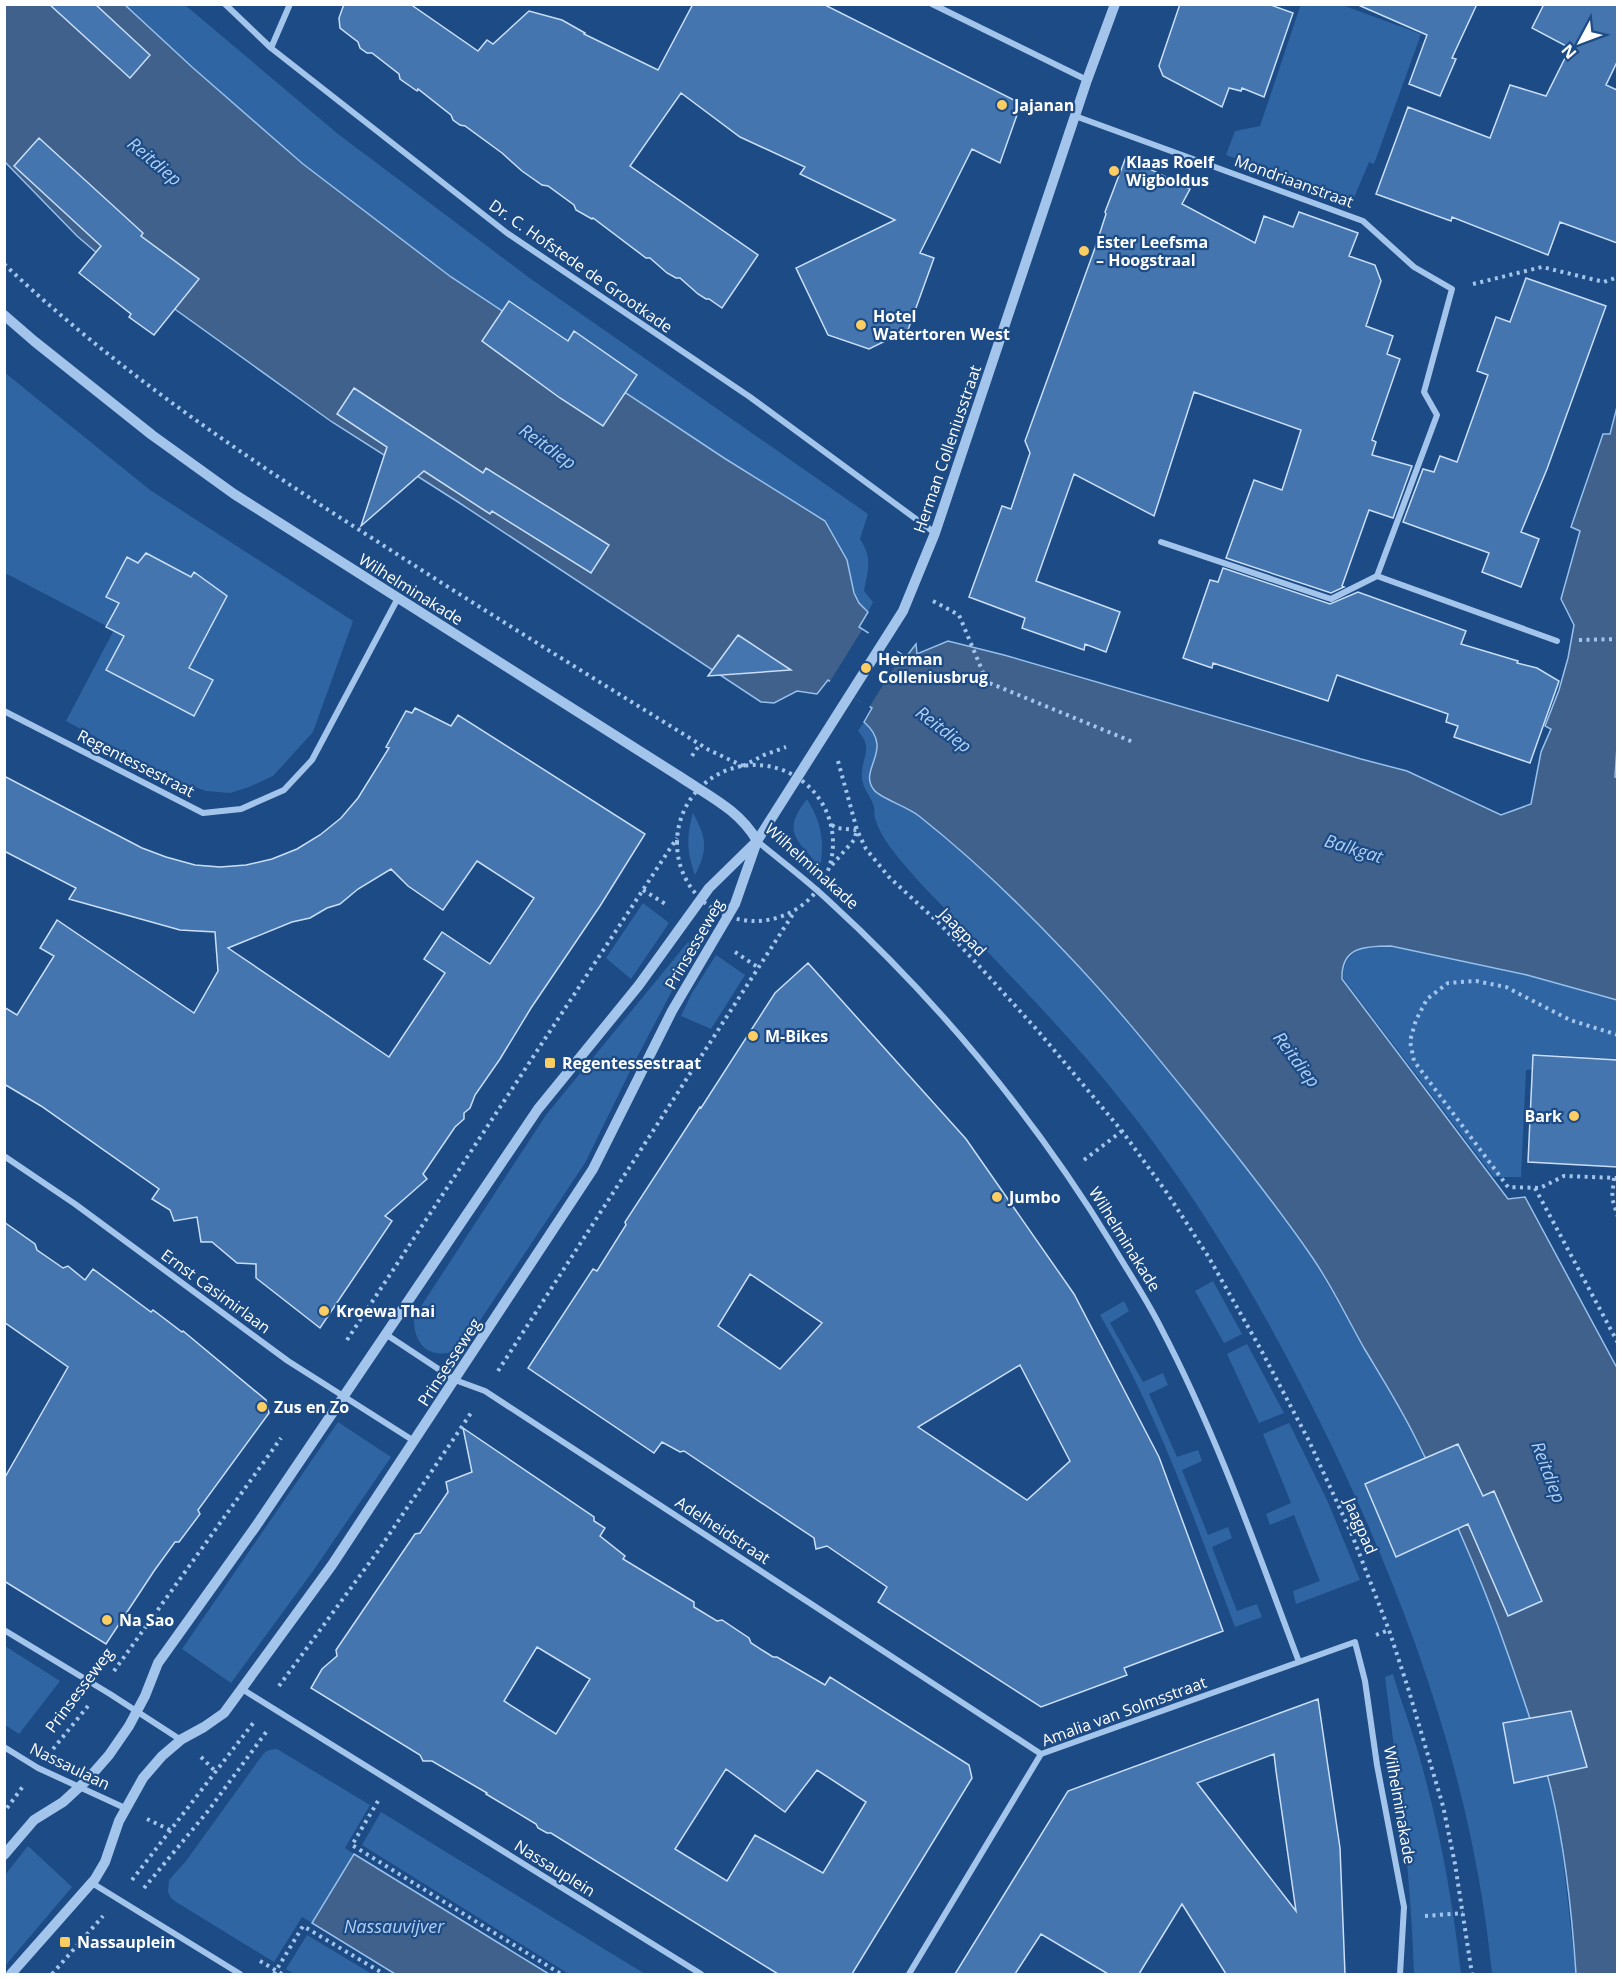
<svg xmlns="http://www.w3.org/2000/svg" width="1622" height="1979" font-family="'Open Sans',sans-serif">
  <style>
    .green { fill: #3065a3 }
    .water { fill: #3f618b; stroke: #97c0ec; stroke-width: 1.5 }
    .pier { fill: #1d4b85 }
    .building { fill: #4575ae; stroke: #c9dff8; stroke-width: 1.5; fill-rule: evenodd }
    .lines { fill: none; stroke-linecap: round; stroke-linejoin: round }
    .path { stroke: #a4c5eb; stroke-width: 4; stroke-dasharray: 3 4.5; stroke-linecap: butt }
    .minor { stroke: #a4c5eb; stroke-width: 6 }
    .tertiary { stroke: #a4c5eb; stroke-width: 10 }
    .poi-dot { fill: #fbcd62; stroke: #1d4b85; stroke-width: 2 }
    .labels { text-anchor: middle; dominant-baseline: central; stroke-width: 4.5; stroke-linejoin: round; paint-order: stroke }
    .poi-label { font-size: 16px; font-weight: bold; fill: #fff; stroke: #1d4b85; text-anchor: start }
    .street-label { font-size: 16px; fill: #fff; stroke: #1d4b85 }
    .water-label { font-size: 18px; font-style: italic; fill: #b0cff2; stroke: #1d4b85 }
  </style>
  <rect width="100%" height="100%" fill="#1d4b85"/>
  <!-- green -->
  <path class="green" d="M1301 4 1342 5 1421 34 1374 164 1369 162 1353 200 1226 155 1235 131 1260 126Z
    M125 5H185L338 134 531 279 868 514 860 539C873 559 868 569 864 591L873 602 868 612 859 603 854 593 847 560 825 521 724 458 451 277 303 164 192 67Z
    M4 372 150 490 353 621 313 732 273 776 249 787 230 793 206 791 175 780 66 721 114 630 5 573Z
    M864 722C880 736 878 744 873 763 871 771 875 784 876 793L896 802 916 813 992 878 1069 956 1156 1055 1251 1173 1314 1261 1415 1436 1454 1518 1489 1600 1538 1740 1551 1790 1561 1842 1576 1974H1492C1473 1780 1406 1596 1320 1422 1265 1311 1202 1202 1124 1104 1080 1048 1030 996 980 944 954 917 925 890 901 861 891 849 879 833 875 818 874 813 875 808 873 804 870 795 863 789 862 778 860 758 875 750 858 731Z
    M807 799C821 822 825 840 820 867 797 840 781 832 807 799Z
    M693 813C707 838 708 850 695 875 687 853 686 836 693 813Z
    M643 903 669 923 631 979 606 958Z
    M688 942 695 947 634 1063 585 1163 461 1349C433 1361 413 1348 414 1317L546 1115Z
    M1370 945 1393 946 1529 975 1617 999V1059L1536 1054 1535 1069 1526 1070 1521 1177H1494L1343 978C1344 957 1352 953 1370 945Z
    M716 955 745 975 711 1029 681 1016 692 993Z
    M1213 1281 1242 1334 1224 1343 1195 1291Z
    M1124 1301 1129 1311 1110 1323 1143 1382 1163 1373 1168 1385 1149 1394 1177 1457 1198 1450 1202 1461 1182 1470 1208 1535 1228 1527 1232 1538 1212 1547 1237 1611 1257 1604 1262 1617 1235 1627C1195 1521 1158 1414 1100 1315Z
    M1247 1344 1284 1413 1259 1423 1227 1354Z
    M338 1422 391 1457 313 1571 231 1683 182 1649Z
    M1289 1423 1327 1500 1360 1580 1296 1604 1293 1591 1320 1581 1294 1515 1270 1525 1266 1514 1291 1503 1263 1434Z
    M5 1646 60 1681 19 1734 5 1725Z
    M1393 1674C1402 1705 1414 1735 1422 1766 1441 1835 1453 1904 1461 1974H1414C1411 1875 1398 1776 1385 1677Z
    M277 1749 370 1805 345 1848 354 1854 312 1923 302 1917 274 1962 176 1902 171 1898 168 1892 169 1880 186 1861 264 1753 269 1750Z
    M381 1812 645 1974H569L362 1845Z
    M28 1846 72 1887 5 1966V1875Z
    M307 1935 372 1974H294L286 1969Z"/>
  <!-- water -->
  <path class="water" d="M5 5H125L192 67 303 164 451 277 724 458 825 521 847 560 854 593 859 603 868 612 859 627 906 657 916 644 917 654 948 641 1004 655 1361 759 1407 771 1501 815 1531 804 1541 752 1551 729 1545 726 1559 690 1568 658 1574 625 1561 599 1580 531 1571 527 1603 434H1610L1617 407 1618 731 1615 777 1618 778 1617 1000 1527 975 1391 946C1364 946 1341 947 1342 979L1508 1199 1525 1197 1617 1368V1974H1576C1572 1913 1565 1849 1551 1789 1540 1745 1525 1703 1510 1660 1484 1584 1452 1511 1416 1439 1401 1408 1382 1378 1364 1348 1347 1318 1332 1286 1312 1257 1274 1202 1232 1149 1189 1096 1150 1048 1110 999 1067 954 1021 905 972 858 919 816 908 807 880 798 874 790 857 769 896 750 864 722L872 708 828 680 817 694 797 691 774 703 761 702 458 502 332 422 98 254 77 236 5 162Z
    M354 1854 549 1974H395L312 1923Z"/>
  <!-- pier -->
  <path class="pier" d="M862 630 868 634 870 631 898 649 897 652 902 655 868 709 860 704 861 702 829 683Z"/>
  <!-- building -->
  <path class="building" d="M49 4H95L150 55 130 78Z
    M344 4H410L478 51 487 40 493 44 529 11 562 20 585 33 584 34 658 70 693 4H823L1014 100 1018 112 1000 163 972 149 920 253 934 258 908 330 869 349 828 335 796 268 895 220 800 174 805 167 740 137 681 93 630 166 758 255 722 308 709 299H706L698 294 680 278H676L667 273 650 258H646L593 218 592 219 576 210 574 205 548 186 542 185 522 171 502 153 465 126 460 125 453 120 451 115 418 89 417 91 400 79 399 74 372 53H367L360 48 358 42 340 28 339 18Z
    M1180 4H1268L1293 13 1264 97 1242 88 1241 91 1229 88 1222 107 1163 76 1159 66Z
    M1356 4H1477L1452 58 1456 59 1440 96 1409 84 1427 35Z
    M1544 4H1617V62L1606 85 1617 90V243L1560 222 1548 255 1452 217 1451 221 1376 194 1408 107 1490 138 1510 85 1546 96 1570 48 1532 28Z
    M39 138 143 233 141 236 199 279 154 335 129 317 131 314 79 273 101 246 14 166Z
    M1126 157 1190 189 1182 204 1255 243 1264 216 1293 227 1299 212 1358 233 1349 256 1375 265 1381 281 1366 326 1393 336 1387 354 1400 359 1372 440 1376 442 1372 455 1412 466 1393 518 1369 510 1342 586 1344 587 1331 593 1226 558 1254 480 1282 490 1301 430 1194 392 1154 516 1074 474 1036 581 1120 612 1106 652 1085 644 1084 650 1022 628 1025 618 969 597 1002 506 1011 509 1030 453 1025 441 1095 248 1106 214 1105 212Z
    M1526 278 1606 306 1547 469 1521 532 1539 539 1521 587 1482 572 1489 553 1403 522 1423 469 1434 472 1440 456 1457 462 1488 375 1477 371 1496 317 1510 322Z
    M509 301 568 341 574 331 637 375 603 426 560 398 482 341Z
    M354 388 483 473 486 468 609 545 591 573 492 511 490 514 424 471 361 526 387 447 337 414Z
    M146 553 191 577 194 572 227 596 189 668 213 680 194 716 106 670 124 636 106 627 119 603 106 597 127 557 138 563Z
    M1223 568 1330 604 1358 592 1466 631 1461 644 1518 661 1517 663 1537 668 1559 681 1530 763 1454 737 1458 726 1446 722 1448 714 1337 675 1328 701 1213 663 1212 668 1183 658 1210 580 1218 582Z
    M738 635 791 670 708 676Z
    M415 708 451 726 458 715 645 834 600 906 531 1008 500 1059 475 1095 470 1108 464 1113V1119L455 1127 423 1174 427 1179 385 1216 392 1221 320 1328 256 1278V1264L237 1263 212 1242H201L197 1217 174 1221 170 1210 152 1199 159 1189 41 1106 4 1084V1007L17 1015 54 956 40 948 57 920 194 1013 218 971 215 932 180 930 69 899 76 888 4 851V776L142 848 166 857 195 865 220 867 246 865 272 859 297 849 320 835 341 818 358 798 389 748 386 747 406 711 412 713ZM477 861 534 898 490 964 442 932 424 959 445 973 389 1057 228 948 292 922 310 918 327 908 340 904 358 889 391 869 408 886 443 910Z
    M808 963 966 1139 1074 1294 1159 1457 1223 1631 1124 1668 1127 1675 1041 1707 878 1602 887 1587 827 1546 816 1549 814 1538 684 1451 680 1452 662 1442 654 1453 528 1368 593 1269 597 1271 626 1225 625 1222 700 1107 701 1108 775 993ZM750 1274 822 1323 780 1369 718 1326ZM1020 1365 1070 1461 1027 1500 918 1427Z
    M1533 1055 1617 1060V1167L1528 1162Z
    M4 1222 35 1244 37 1250 63 1268 68 1266 85 1280 93 1269 151 1312 153 1310 182 1332 183 1331 266 1400 269 1413 198 1510 200 1514 179 1542H175L154 1571 106 1644 4 1581V1479L68 1367 4 1322Z
    M463 1428 594 1517V1521L605 1528 600 1536 625 1556 623 1559 694 1602V1607L717 1621 722 1620 749 1638 751 1643 773 1657H777L825 1685 830 1677 969 1765 972 1778 852 1974H778L551 1833H547L538 1828 536 1824 486 1794 487 1793 432 1761H423L420 1755 311 1688 322 1669 337 1656 336 1650 415 1534 420 1533 448 1492 446 1482 472 1472ZM537 1647 590 1679 556 1734 504 1701ZM726 1769 785 1812 817 1770 866 1802 823 1873 755 1835 727 1881 675 1849Z
    M1458 1444 1483 1496 1494 1491 1542 1601 1508 1616 1468 1524 1396 1557 1365 1484Z
    M1318 1699 1340 1848 1345 1974H1226L1182 1904 1139 1974H1108L1041 1934 1015 1974H955L1068 1791ZM1274 1754 1276 1771 1296 1911 1197 1783Z
    M1571 1711 1587 1767 1514 1783 1503 1723Z"/>
  <g class="lines">
    <!-- path -->
    <path class="path" d="M4 264C117 371 245 457 375 540 486 612 598 681 709 750L743 766
      M1473 284 1542 267 1604 282 1618 277
      M933 601 959 615 987 682 1133 742
      M1579 640 1618 639
      M692 756 700 744
      M838 761 857 830 866 849 889 877 941 925 981 968 1038 1031 1122 1131 1167 1193 1208 1256 1260 1348 1309 1441 1352 1535 1389 1630 1408 1688 1443 1806 1455 1864 1472 1974
      M677 843a78 78 0 1 1 156 0a78 78 0 1 1-156 0Z
      M743 766 764 755 786 747
      M832 825 836 828 857 830
      M832 865 854 840 857 830
      M643 890 667 905
      M735 952 759 968
      M1618 1035 1570 1020 1506 987 1476 981 1448 983 1427 999 1416 1020 1410 1041 1414 1061 1508 1187 1540 1188 1564 1176 1618 1178
      M1084 1160 1122 1131
      M1614 1178 1612 1198 1618 1217
      M1535 1188 1618 1343
      M347 1340 677 838
      M498 1371 795 911
      M1376 1635 1389 1630
      M114 1671 281 1438
      M279 1686 378 1551 473 1410
      M53 1749 88 1706
      M201 1757 215 1771
      M378 1801 352 1845 561 1974
      M7 1808 24 1785
      M147 1819 172 1831
      M132 1880 254 1722
      M144 1888 208 1811 267 1731
      M1425 1916 1463 1913
      M260 1961 282 1974
      M52 1974 103 1916
      M274 1974 303 1926 384 1974"/>
    <!-- minor -->
    <path class="minor" d="M225 4 271 48 507 233 750 397 935 533
      M932 4 1087 80
      M271 48 290 4
      M1075 116 1363 221 1414 267 1452 289 1424 392 1437 415 1377 576
      M1161 542 1331 599 1377 576 1557 641
      M4 711 203 813 241 809 284 790 312 760 398 598
      M757 841C781 861 807 880 830 902 940 1003 1035 1118 1113 1246 1129 1273 1147 1300 1161 1328 1217 1435 1257 1550 1299 1662
      M4 1156 75 1204 288 1361 414 1441
      M387 1335 455 1380 485 1391 1041 1754
      M4 1630 110 1694 181 1740
      M242 1689 701 1974
      M4 1747 38 1768 125 1808
      M92 1883 240 1974
      M909 1974 1041 1754 1355 1642 1365 1681 1377 1765 1404 1907 1400 1974"/>
    <!-- tertiary -->
    <path class="tertiary" d="M4 315 34 341 152 435 234 494 679 776C707 795 740 810 757 841
      M4 1855 34 1820 63 1802 88 1779 109 1755 129 1726 145 1696 158 1663 256 1526 538 1109 639 985 709 888 757 841 903 611 935 533 1087 80 1115 4
      M11 1974 95 1879 105 1862 119 1821 143 1778 162 1756 182 1739 204 1727 224 1713 332 1565 593 1169 672 1011 735 904 756 844"/>
  </g>
  <!-- markers -->
  <g class="poi-dot">
    <circle cx="1002" cy="105" r="6"/>
    <circle cx="1114" cy="171" r="6"/>
    <circle cx="1084" cy="251" r="6"/>
    <circle cx="861" cy="325" r="6"/>
    <circle cx="866" cy="668" r="6"/>
    <circle cx="753" cy="1036" r="6"/>
    <rect x="544" y="1057" width="12" height="12" rx="3"/>
    <circle cx="1574" cy="1116" r="6"/>
    <circle cx="997" cy="1197" r="6"/>
    <circle cx="324" cy="1311" r="6"/>
    <circle cx="262" cy="1407" r="6"/>
    <circle cx="107" cy="1620" r="6"/>
    <rect x="59" y="1936" width="12" height="12" rx="3"/>
  </g>
  <g class="labels">
    <!-- poi labels -->
    <g class="poi-label">
      <text x="1014" y="105">Jajanan</text>
      <text x="1126" y="162">Klaas Roelf<tspan x="1126" dy="18">Wigboldus</tspan></text>
      <text x="1096" y="242">Ester Leefsma<tspan x="1096" dy="18">– Hoogstraal</tspan></text>
      <text x="873" y="316">Hotel<tspan x="873" dy="18">Watertoren West</tspan></text>
      <text x="878" y="659">Herman<tspan x="878" dy="18">Colleniusbrug</tspan></text>
      <text x="765" y="1036">M-Bikes</text>
      <text x="562" y="1063">Regentessestraat</text>
      <text x="1562" y="1116" text-anchor="end">Bark</text>
      <text x="1009" y="1197">Jumbo</text>
      <text x="336" y="1311">Kroewa Thai</text>
      <text x="274" y="1407">Zus en Zo</text>
      <text x="119" y="1620">Na Sao</text>
      <text x="77" y="1942">Nassauplein</text>
    </g>
    <!-- street labels -->
    <g class="street-label">
      <text transform="translate(1294 181) rotate(20)">Mondriaanstraat</text>
      <text transform="translate(581 266) rotate(35)">Dr. C. Hofstede de Grootkade</text>
      <text transform="translate(947 449) rotate(-71)">Herman Colleniusstraat</text>
      <text transform="translate(411 589) rotate(32)">Wilhelminakade</text>
      <text transform="translate(136 763) rotate(27)">Regentessestraat</text>
      <text transform="translate(812 866) rotate(42)">Wilhelminakade</text>
      <text transform="translate(963 932) rotate(46)">Jaagpad</text>
      <text transform="translate(694 944) rotate(-60)">Prinsesseweg</text>
      <text transform="translate(1125 1239) rotate(58)">Wilhelminakade</text>
      <text transform="translate(216 1291) rotate(36)">Ernst Casimirlaan</text>
      <text transform="translate(449 1362) rotate(-57)">Prinsesseweg</text>
      <text transform="translate(1361 1526) rotate(67)">Jaagpad</text>
      <text transform="translate(723 1530) rotate(33)">Adelheidstraat</text>
      <text transform="translate(79 1690) rotate(-53)">Prinsesseweg</text>
      <text transform="translate(1124 1711) rotate(-20)">Amalia van Solmsstraat</text>
      <text transform="translate(70 1766) rotate(26)">Nassaulaan</text>
      <text transform="translate(1400 1805) rotate(80)">Wilhelminakade</text>
      <text transform="translate(555 1868) rotate(32)">Nassauplein</text>
    </g>
    <!-- water labels -->
    <g class="water-label">
      <text transform="translate(155 161) rotate(40)">Reitdiep</text>
      <text transform="translate(548 446) rotate(35)">Reitdiep</text>
      <text transform="translate(944 729) rotate(37)">Reitdiep</text>
      <text transform="translate(1354 848) rotate(17)">Balkgat</text>
      <text transform="translate(1297 1059) rotate(53)">Reitdiep</text>
      <text transform="translate(1549 1472) rotate(69)">Reitdiep</text>
      <text x="394" y="1926">Nassauvijver</text>
    </g>
  </g>
  <!-- border -->
  <rect width="1622" height="1979" fill="none" stroke="#ffffff" stroke-width="12"/>
  <!-- north arrow -->
  <g transform="translate(1580 42) rotate(229)" stroke="#1d4b85" stroke-width="4.5" paint-order="stroke">
  <path d="M0-4.5L10 22L0 15L-10 22Z" fill="#ffffff"/>
  <text y="-9" font-size="16" font-weight="bold" text-anchor="middle" fill="#ffffff">N</text>
  </g>
</svg>
